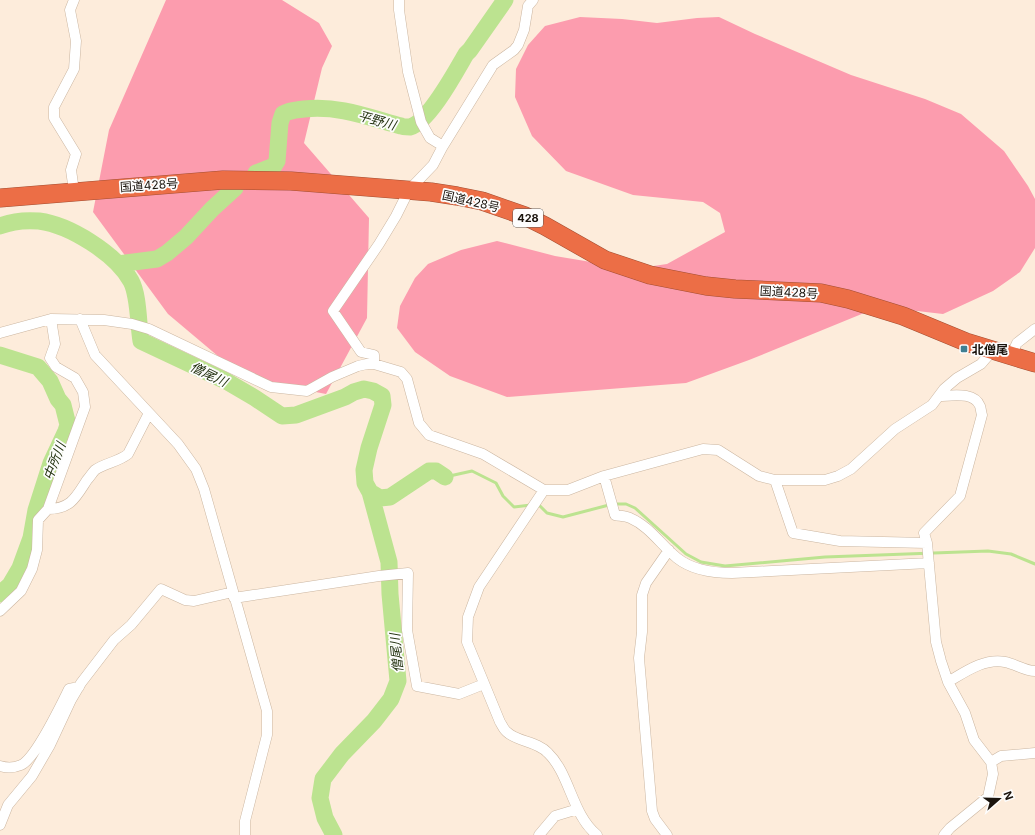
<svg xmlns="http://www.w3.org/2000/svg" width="1035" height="835" font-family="Inter,'Noto Sans JP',sans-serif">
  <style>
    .forest { fill: #fc9cae }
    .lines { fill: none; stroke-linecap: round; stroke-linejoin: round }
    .stream { stroke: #bce390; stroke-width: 3 }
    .river { stroke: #bce390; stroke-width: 17 }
    .street-casing { stroke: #cbb6a1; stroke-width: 11 }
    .highway-casing { stroke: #a24e32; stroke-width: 19 }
    .street { stroke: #fff; stroke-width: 10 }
    .highway { stroke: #ec6e46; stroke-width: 18 }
    .poi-dot { fill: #3f7f92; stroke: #fdfdfd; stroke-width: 1.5 }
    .labels { text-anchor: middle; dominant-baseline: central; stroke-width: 3.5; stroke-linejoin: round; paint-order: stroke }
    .shield { fill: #fdfdfd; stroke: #5e5954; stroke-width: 1 }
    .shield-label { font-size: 11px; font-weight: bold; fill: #1a130c }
    .street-label { font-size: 12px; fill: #1a130c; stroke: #fdfdfd }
    .poi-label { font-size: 12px; font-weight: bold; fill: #1a130c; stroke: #fdfdfd; text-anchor: start }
    .water-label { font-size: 13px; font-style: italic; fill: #253412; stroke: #fdfdfd }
  </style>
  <rect width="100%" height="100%" fill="#fdecdb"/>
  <!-- forest -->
  <path class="forest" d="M166 0H282L319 23 332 46 322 68 304 143 369 218 367 318 326 394 244 378 168 314 93 212 109 130Z
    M580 17 622 19 657 23 697 18 719 17 755 34 851 75 925 99 961 114 1004 151 1028 186 1035 199V248L1020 272 993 291 943 314 900 309 869 311 749 360 686 383 507 397 450 376 415 352 397 328 400 306 415 278 428 264 461 250 497 241 555 256 633 269 667 264 725 232 720 213 703 202 633 195 566 171 532 136 515 97 516 69 528 45 545 26Z"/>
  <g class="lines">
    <!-- stream -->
    <path class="stream" d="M445 477 472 471 496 483 503 496 514 507 531 505
      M615 504H626L635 508 686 554 701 562 725 566 825 557 988 551 1011 554 1035 564
      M537 505 540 506 547 513 563 517 609 505"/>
    <!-- river -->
    <path class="river" d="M256 173 274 166 277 161 280 123 283 114C290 110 297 110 304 109 338 105 368 117 401 126 403 127 407 127 410 127 429 122 456 71 466 54L470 50 505 0
      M0 226C12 221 26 220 39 221 70 225 116 254 131 281 139 296 138 324 141 341L226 381 255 398 282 416 296 415 345 397 354 392 364 389 373 391 382 396 383 405 369 448 364 470 365 483 370 492 380 498 390 497 429 471H436L445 477
      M118 264 157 259 167 253 186 237 212 209 235 188
      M0 355 38 367 50 381 58 399 63 405 68 425 66 431 51 463 36 510 31 538 20 568 10 585 0 594
      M334 835 325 818 320 798 323 779 342 754 374 721 391 699 398 681 390 594 389 562 370 492"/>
    <!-- street casing -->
    <g class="street-casing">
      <path id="street" d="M74 0 70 10 76 41 74 69 54 107V118L76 154 71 170 74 191
        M399 0V10L408 72 421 122 430 138 443 146
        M80 319 95 355 178 444 196 469 204 489 267 711V735L245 821V835
        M0 333 51 319 104 320 132 324 149 329 271 387 307 391 332 377 358 366 367 364H374L401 372 407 379 419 423 429 435 483 454 544 490H568L604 476 703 449 718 450 759 476 775 480H825L838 476 851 469 895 429 932 405 944 389 957 378 981 364 993 350
        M1011 356 1017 343 1035 329
        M374 364V355L361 352 333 311 379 244 396 216 409 190 433 165 443 146 493 65 514 50 518 45 524 30 528 6 533 0
        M604 476 615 515C620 516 626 516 630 518 649 526 661 545 677 558 692 570 713 573 732 573L929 563
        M775 480 793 533 840 541 927 543 936 642 941 661 948 682 965 713 974 740 991 762 993 774 988 797 950 828 944 835
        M544 490 479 587 468 617 467 642 500 722C502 725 504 730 507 732 517 742 537 741 548 753 570 774 572 815 597 835
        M48 509C71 509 76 497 87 480 90 477 92 473 95 470 105 463 118 462 128 454L149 413
        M927 543 924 533 960 496 982 415C981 412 981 409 980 406 974 391 951 396 939 396
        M234 598 379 576 408 573 407 630 417 686 459 694 484 684
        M0 611 21 591 32 569 37 550 38 520 48 509 85 407 83 392 75 378 56 367 50 358 55 344 51 319
        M948 682C965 672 984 658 1005 662 1016 664 1024 671 1035 671
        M991 762 1001 756 1035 753
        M0 766C7 768 14 768 21 765 36 758 61 705 69 689L79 687
        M0 825 8 805 32 776 50 745 71 700 81 683 114 640 131 625 161 589 185 600 194 601 233 592
        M539 835 555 816 578 809
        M667 835 655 819 652 811 639 658 642 632V595L646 583 669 550"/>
    </g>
    <!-- highway casing -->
    <g class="highway-casing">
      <path id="highway" d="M0 198 223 180 291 181 431 192 457 196 482 201 525 216 545 226 605 260 650 275 706 286 735 289 821 293 848 299 903 316 966 342 1035 363"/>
    </g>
    <!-- street -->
    <use href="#street" class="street"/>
    <!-- highway -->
    <use href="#highway" class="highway"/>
  </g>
  <!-- markers -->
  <rect class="poi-dot" x="960" y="345" width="8" height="8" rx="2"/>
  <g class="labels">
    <!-- shield labels -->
    <rect class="shield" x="513" y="209" width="30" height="18" rx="3"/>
    <g class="shield-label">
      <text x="528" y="218">428</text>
    </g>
    <!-- street labels -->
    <g class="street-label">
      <text transform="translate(149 185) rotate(-4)">国道428号</text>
      <text transform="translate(471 201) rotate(13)">国道428号</text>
      <text transform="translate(789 292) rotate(3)">国道428号</text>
    </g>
    <!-- poi labels -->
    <g class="poi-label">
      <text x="972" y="349">北僧尾</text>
    </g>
    <!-- water labels -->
    <g class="water-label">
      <text transform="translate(377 120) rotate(16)">平野川</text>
      <text transform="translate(209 374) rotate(26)">僧尾川</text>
      <text transform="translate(54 461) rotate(-69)">中所川</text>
      <text transform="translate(396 653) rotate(-95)">僧尾川</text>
    </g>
  </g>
  <!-- north arrow -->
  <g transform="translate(999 799) rotate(70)" stroke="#fdfdfd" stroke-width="3" paint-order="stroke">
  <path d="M0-3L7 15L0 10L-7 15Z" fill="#1a130c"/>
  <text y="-6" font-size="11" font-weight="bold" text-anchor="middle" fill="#1a130c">N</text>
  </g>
</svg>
